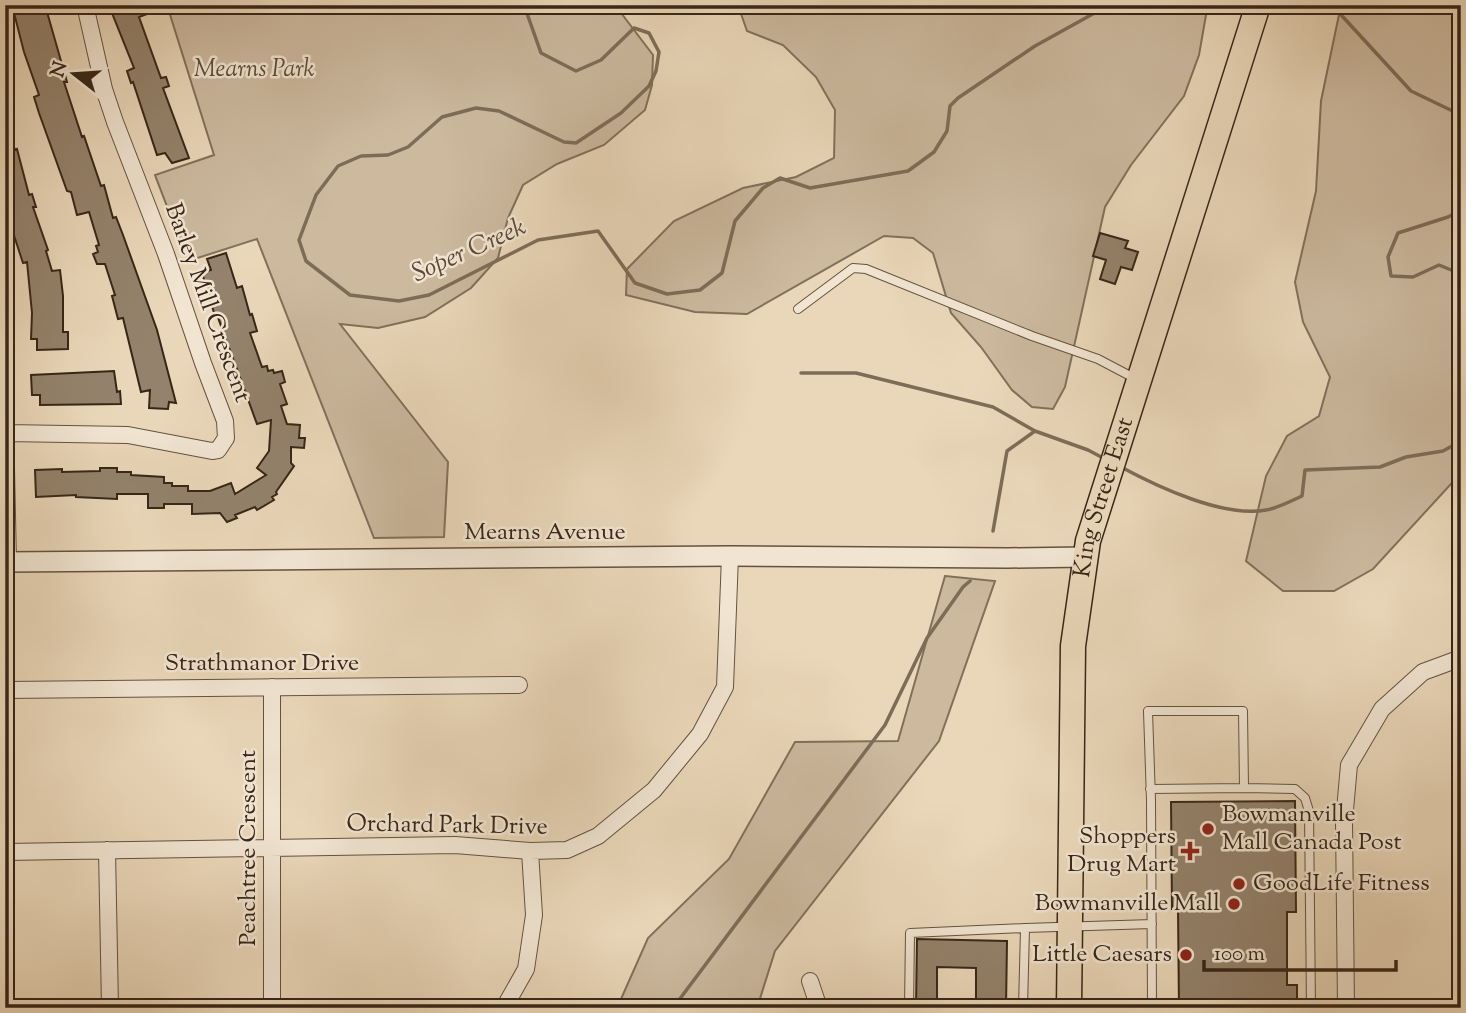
<svg xmlns="http://www.w3.org/2000/svg" width="1466" height="1013" font-family="'Sorts Mill Goudy',serif">
  <style>
    .green { fill: #ccb99e; stroke: #82705b; stroke-width: 2 }
    .lines { fill: none; stroke-linecap: round; stroke-linejoin: round }
    .stream { stroke: #7e6c58; stroke-width: 3.5 }
    .building { fill: #94826c; stroke: #372618; stroke-width: 2 }
    .service-casing { stroke: #645240; stroke-width: 10 }
    .minor-casing { stroke: #645240; stroke-width: 18 }
    .tertiary-casing { stroke: #645240; stroke-width: 22 }
    .primary-casing { stroke: #372618; stroke-width: 27 }
    .service { stroke: #f1e5d2; stroke-width: 8 }
    .minor { stroke: #f1e5d2; stroke-width: 16 }
    .tertiary { stroke: #f1e5d2; stroke-width: 19 }
    .primary { stroke: #ead7b9; stroke-width: 24 }
    .poi-dot { fill: #8f2418; stroke: #f1e5d2; stroke-width: 2.5 }
    .labels { text-anchor: middle; dominant-baseline: central; stroke-width: 5; stroke-linejoin: round; paint-order: stroke }
    .park-label { font-size: 24px; font-style: italic; fill: #5c4b3a; stroke: #f1e5d2 }
    .street-label { font-size: 24px; fill: #372618; stroke: #f1e5d2 }
    .poi-label { font-size: 24px; fill: #372618; stroke: #f1e5d2; text-anchor: end }
    .water-label { font-size: 26px; font-style: italic; fill: #5a4938; stroke: #f1e5d2 }
  </style>
  <rect width="100%" height="100%" fill="#ead7b9"/>
  <filter id="stains"><feTurbulence type="fractalNoise" baseFrequency=".00286" numOctaves="4"/><feColorMatrix values="0 0 0 0 .2 0 0 0 0 .09 0 0 0 0 .02 0 0 0 .5 -.17"/></filter>
  <radialGradient id="worn" r=".72"><stop offset=".6" stop-color="#630" stop-opacity="0"/><stop offset="1" stop-color="#630" stop-opacity=".3"/></radialGradient>
  <!-- green -->
  <path class="green" d="M167 5H615L653 55 652 85 645 110 604 145 557 164 523 185 508 218 498 258 471 288 425 317 378 328 340 324 448 462 444 537 374 538 257 239 188 261 155 175 214 155Z
    M738 5H1201L1206 15 1199 55 1184 96 1131 165 1105 207 1065 387 1053 409 1032 407 1012 390 981 347 951 313 933 253 913 238 884 236 747 314 695 312 626 295 627 269 674 221 743 188 796 177 834 158 835 110 816 77 783 45 747 31Z
    M1341 5H1461V473L1373 569 1334 591H1283L1246 561 1266 476 1287 436 1319 416 1330 377 1303 322 1295 282 1316 191 1321 101Z
    M945 576 995 581 939 741 775 951 757 1008H617L648 938 729 859 795 742 898 741Z"/>
  <g class="lines">
    <!-- stream -->
    <path class="stream" d="M524 5 541 53 576 71 601 60 634 28 649 33 659 52 656 71 649 86 621 113 576 143 564 142 499 111 476 108 442 117 408 147 388 155 361 156 338 166 316 195 299 240 306 261 350 295 399 301 429 295 538 240 598 231 635 283 667 294 700 290 722 273 735 221 763 188 780 178 810 188 908 171 934 152 947 131 950 106 958 98 1035 46 1109 5
      M1332 5 1411 91 1461 115
      M1461 210 1448 217 1398 233 1388 257 1391 276 1413 277 1439 265 1461 274
      M801 373H856L993 407 1035 431 1088 450 1105 459
      M1121 467C1158 487 1224 518 1266 510 1278 508 1291 501 1302 496L1305 470 1380 467 1406 457 1443 451 1461 441
      M993 531 1007 451 1035 431
      M673 1008 885 725 927 638 963 587 970 581"/>
  </g>
  <!-- building -->
  <path class="building" d="M12 5H45L67 82H64L82 137 84 136 101 186 104 185 113 218 116 217 123 235 157 330 176 403 169 402 168 409 149 408 150 390 141 392 123 318 118 319 112 296 115 295 105 264H97L93 254 98 252 96 246 99 245 89 212 77 215 71 192 67 191 39 113 34 97 39 95 24 52Z
    M121 5H147L150 13 139 17 161 78 166 77 169 86 163 88 189 158 172 163 165 153 157 155 133 82 131 83 127 71 134 68 112 13 122 9Z
    M5 127H7L15 150 17 149 29 195 32 194 36 207H33L48 250 46 251 52 271 60 270 63 296V332H68V349L37 350V339H31L32 313 27 262 23 263 5 208Z
    M1100 233 1128 241 1125 248 1138 252 1132 270 1121 267 1115 284 1100 279 1106 260 1093 256Z
    M226 253 237 288 242 286 250 315 252 314 257 331 250 333 262 367 267 366 268 371 273 370 274 373 282 371 285 382 280 384 287 404 281 406 287 424 300 425 299 438H305L304 448 291 447V463L294 466 276 492 277 494 272 497 274 500 257 510 255 507 235 515 237 518 227 522 220 513 192 514V504H164V508H148V494H117V499L76 497V495L36 497 35 470 62 469V472L100 471V468H117V472H131V475L164 477V483H172V486H188V491H210L231 483 235 494 266 475 257 468 269 451 271 420 257 424 217 315 215 316 202 273 211 270 207 259Z
    M114 371 117 392 120 391 121 404 40 405V395H32L31 375Z
    M1295 801 1296 912H1287V985H1297V1008H1179L1178 909H1172L1171 802Z
    M917 939 1007 941 1006 1008H976V968L937 967V1008H916Z"/>
  <g class="lines">
    <!-- service casing -->
    <g class="service-casing">
      <path id="service" d="M798 309 853 268 866 269 1032 336 1098 359 1136 379
        M1150 789 1244 788
        M909 1008 910 933 1025 928
        M1023 1008 1025 928 1152 924
        M1152 1008 1151 800 1148 711H1243L1244 788 1295 789 1305 798 1309 811 1311 1008"/>
    </g>
    <!-- minor casing -->
    <g class="minor-casing">
      <path id="minor" d="M5 422 8 562
        M5 433 128 435 212 451 218 450 226 438 225 421 203 363 166 254 115 122 104 89 85 5
        M272 687V1008
        M5 690 519 685
        M107 850 110 1008
        M5 852 455 845 530 851 567 850 598 836 654 790 700 734 725 687 730 556
        M810 981 819 1008
        M504 1008 526 969 534 915 530 851
        M1346 1008 1344 821 1349 765 1382 709 1423 672 1461 658"/>
    </g>
    <!-- tertiary casing -->
    <g class="tertiary-casing">
      <path id="tertiary" d="M5 562 730 556 1008 558 1086 557"/>
    </g>
    <!-- primary casing -->
    <g class="primary-casing">
      <g id="primary">
        <path id="s1" d="M1069 1008 1073 646 1088 541 1258 5"/>
      </g>
    </g>
    <!-- service -->
    <use href="#service" class="service"/>
    <!-- minor -->
    <use href="#minor" class="minor"/>
    <!-- tertiary -->
    <use href="#tertiary" class="tertiary"/>
    <!-- primary -->
    <use href="#primary" class="primary"/>
  </g>
  <!-- markers -->
  <g class="poi-dot">
    <circle cx="1208" cy="829" r="7"/>
    <path d="M1186.5 840.5h7v7h7v7h-7v7h-7v-7h-7v-7h7z"/>
    <circle cx="1239" cy="884" r="7"/>
    <circle cx="1234" cy="904" r="7"/>
    <circle cx="1186" cy="955" r="7"/>
  </g>
  <g class="labels">
    <!-- park labels -->
    <g class="park-label">
      <text x="254" y="70">Mearns Park</text>
    </g>
    <!-- street labels -->
    <g class="street-label">
      <text transform="translate(207 303) rotate(70)">Barley Mill Crescent</text>
      <text stroke="none"><textPath href="#s1" startOffset="514">King Street East</textPath></text>
      <text x="545" y="533">Mearns Avenue</text>
      <text x="262" y="664">Strathmanor Drive</text>
      <text transform="translate(447 826) rotate(1)">Orchard Park Drive</text>
      <text transform="translate(249 848) rotate(-90)">Peachtree Crescent</text>
    </g>
    <!-- poi labels -->
    <g class="poi-label">
      <text x="1222" y="815" text-anchor="start">Bowmanville<tspan x="1222" dy="28">Mall Canada Post</tspan></text>
      <text x="1176" y="837">Shoppers<tspan x="1176" dy="28">Drug Mart</tspan></text>
      <text x="1253" y="884" text-anchor="start">GoodLife Fitness</text>
      <text x="1220" y="904">Bowmanville Mall</text>
      <text x="1172" y="955">Little Caesars</text>
    </g>
    <!-- water labels -->
    <g class="water-label">
      <text transform="translate(469 251) rotate(-24)">Soper Creek</text>
    </g>
  </g>
  <!-- margin -->
  <rect width="1466" height="1013" fill="none" stroke="#ead7b9" stroke-width="28"/>
  <rect x="7" y="7" width="1452" height="999" fill="none" stroke="#372618" stroke-width="3.5"/>
  <rect x="14" y="14" width="1438" height="985" fill="none" stroke="#372618" stroke-width="2"/>
  <!-- north arrow -->
  <g transform="translate(74 74) rotate(287)" stroke="#f1e5d2" stroke-width="5" paint-order="stroke">
  <path d="M0-5L12 26L0 18L-12 26Z" fill="#372618"/>
  <text y="-10" font-size="19" font-weight="bold" text-anchor="middle" fill="#372618">N</text>
  </g>
  <!-- scale -->
  <path d="M1204 960v10h192v-10" fill="none" stroke="#372618" stroke-width="3.5"/>
  <text x="1214" y="960" font-size="21" fill="#372618" stroke="#f1e5d2" stroke-width="5" paint-order="stroke">100 m</text>
  <rect width="100%" height="100%" filter="url(#stains)"/>
  <rect width="100%" height="100%" fill="url(#worn)"/>
</svg>
